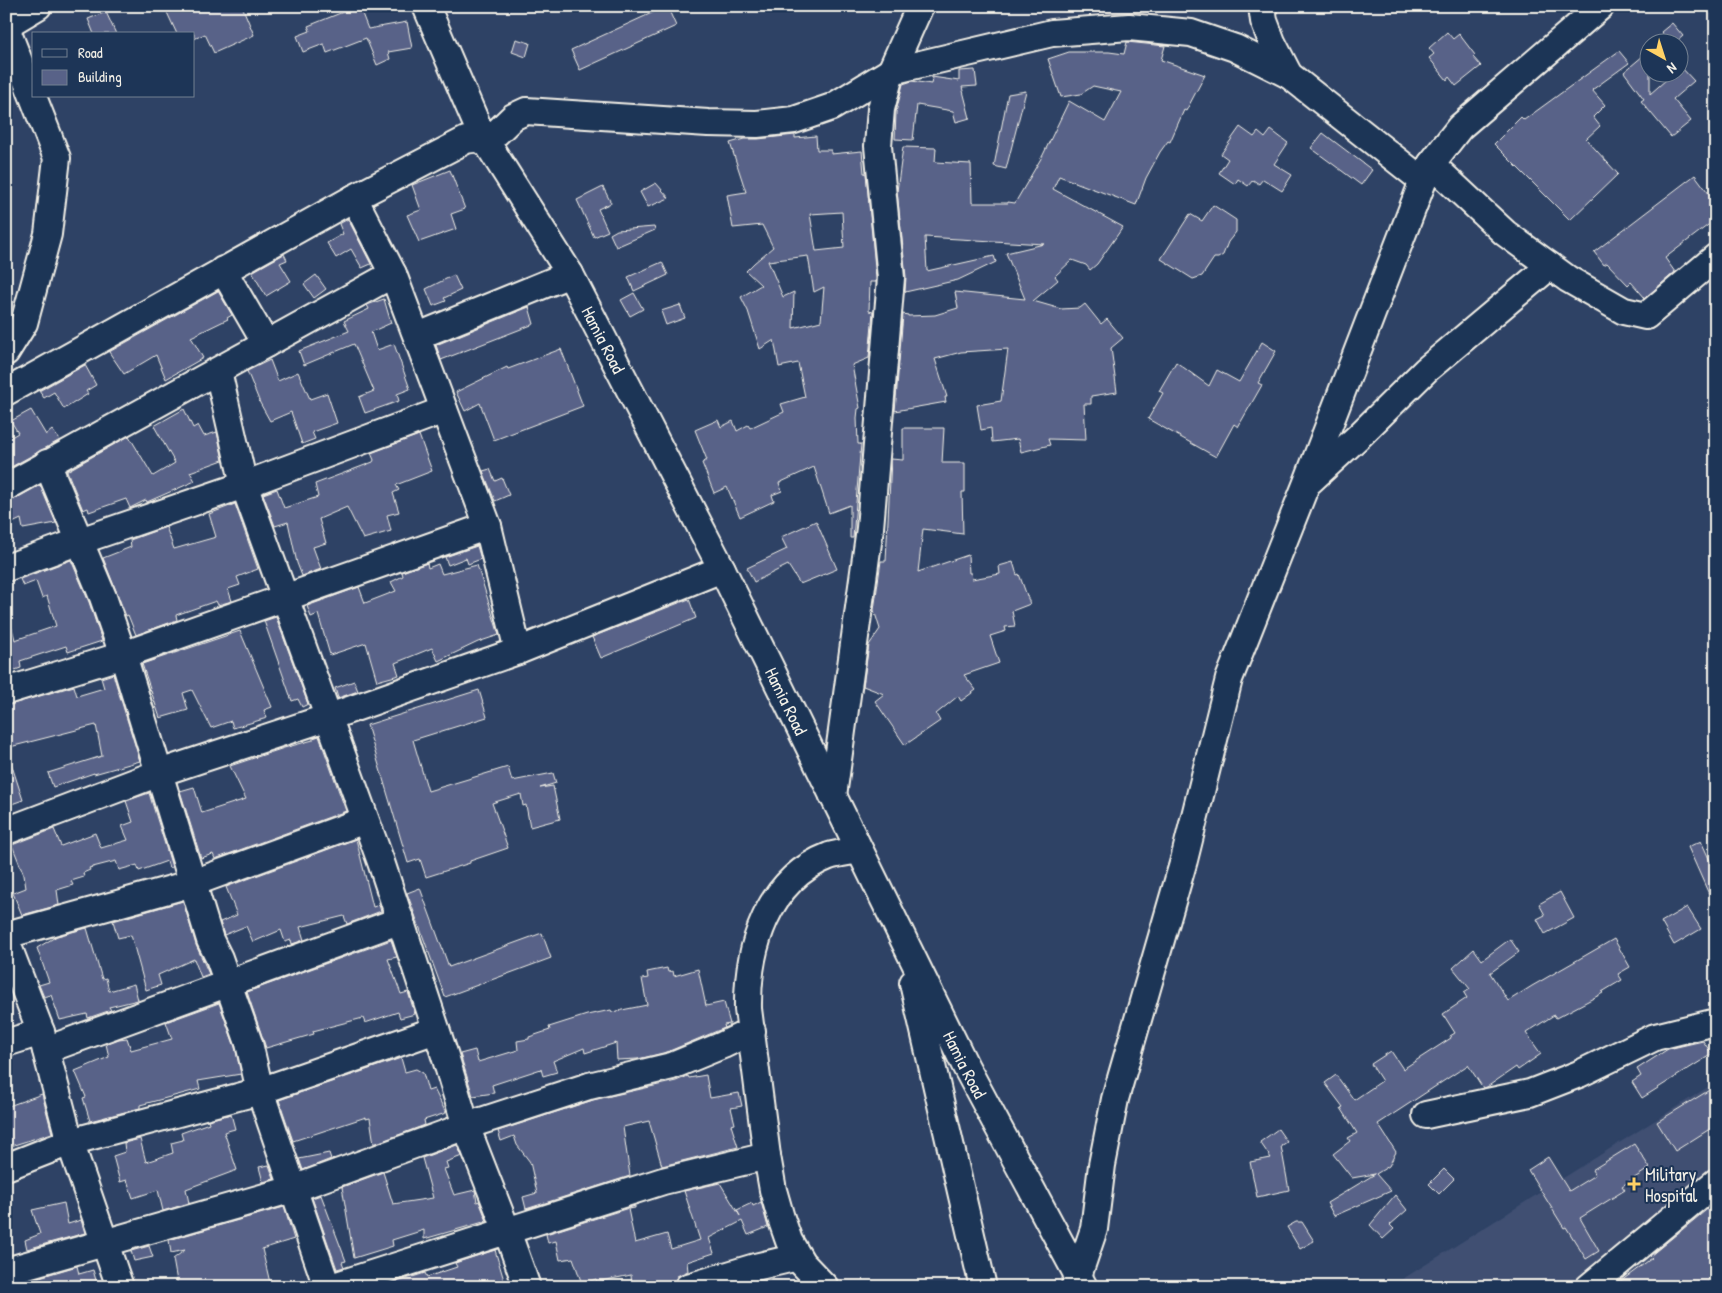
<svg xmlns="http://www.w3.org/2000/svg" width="1722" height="1293" font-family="'Patrick Hand',sans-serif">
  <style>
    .built { fill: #3f4f72 }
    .building { fill: #586288; stroke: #f4f1e8; fill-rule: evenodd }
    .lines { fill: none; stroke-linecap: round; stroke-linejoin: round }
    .minor-casing { stroke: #f4f1e8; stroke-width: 30 }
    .minor { stroke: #1d3557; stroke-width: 26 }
    .poi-dot { fill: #ffd166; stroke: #1d3557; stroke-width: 2 }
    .labels { text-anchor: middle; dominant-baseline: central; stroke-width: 4; stroke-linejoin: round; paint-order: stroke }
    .street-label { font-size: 18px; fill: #f4f1e8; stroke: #1d3557 }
    .poi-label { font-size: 18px; fill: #f4f1e8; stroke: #1d3557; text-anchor: start }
  </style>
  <rect width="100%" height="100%" fill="#2e4265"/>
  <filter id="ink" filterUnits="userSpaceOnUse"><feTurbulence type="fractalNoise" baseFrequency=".02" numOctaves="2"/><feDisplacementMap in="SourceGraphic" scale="10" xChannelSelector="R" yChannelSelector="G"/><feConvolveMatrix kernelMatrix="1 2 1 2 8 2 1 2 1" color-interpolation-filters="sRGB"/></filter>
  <g filter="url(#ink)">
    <!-- built -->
    <path class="built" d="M1716 1082V1287H1390Z"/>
    <!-- building -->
    <path class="building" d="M164 6H242L254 35 214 53 205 34 194 39V34H177Z
      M358 6H359L368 29 407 22 412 48 388 52 390 59 377 65 366 38 327 53 324 44 303 52 297 36 310 31 308 26Z
      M667 6 676 26 580 70 571 50Z
      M106 12 116 34H94L88 19Z
      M1672 23 1683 36 1676 42H1670L1661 32Z
      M1447 32 1453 39 1459 34 1475 55 1473 57 1481 66 1456 86 1449 77 1447 80 1429 58 1434 54 1429 48Z
      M516 39 530 43 526 57 512 52Z
      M1127 42 1165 46 1161 60 1205 75 1186 111 1184 110 1170 142 1168 141 1160 152 1146 178 1136 205 1059 176 1053 189 1123 227 1097 264 1090 270 1086 265 1072 260 1055 276 1058 280 1033 301 1061 309 1080 308 1085 304 1101 324 1107 319 1123 338 1111 348 1117 392 1091 396V404H1084L1086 440 1048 439 1050 445 1021 452 1018 439 992 442 991 428 981 430 977 405 1001 401 1008 349 961 352 935 359 947 397H945L946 402 895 411 903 314 908 315V316L935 315 958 308 955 292 1025 299 1006 253 1044 244 925 237 927 271 994 256 996 262 958 280 905 292 906 277 897 191 903 147 936 148 935 162 971 164 972 203H1008V202L1015 203 1043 155 1069 101 1105 122 1121 92 1093 86 1081 94 1061 97 1048 59 1069 52H1109L1124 54Z
      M1650 50V94L1675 72H1680L1681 67 1694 81 1673 99 1691 121 1671 137 1641 101 1644 99 1624 72Z
      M1619 51 1629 63 1592 90 1605 105 1593 117 1600 126 1586 139 1618 174 1570 220 1494 144 1521 117 1524 120Z
      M975 70 977 86 962 87 970 118 956 122 953 111 917 105 913 140 895 139 896 112 903 84 912 81 931 84 932 77 959 81V71Z
      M1026 91 1006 169 994 166 1008 94Z
      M1240 127 1254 137 1258 132 1265 138 1271 130 1288 143 1274 164 1292 175 1282 191 1263 179 1259 184 1253 180 1248 186 1238 179 1235 184 1219 173 1228 159 1221 154Z
      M1323 133 1372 170 1361 185 1311 148Z
      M795 135V138L816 136 817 150H831V154L862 151 864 173H866L876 278V282H870L869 311 873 312 869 358 852 365 860 408 858 409 857 418 858 444H861L853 538H850V505L829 513 814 467 779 483 782 491 772 495 774 501 740 517 727 487 714 493 702 463 707 460 695 430 718 420 721 427 733 421 737 431 748 425 750 428 784 412 781 404 805 397 798 363 779 367 774 340 760 349 748 311 741 297 761 285 746 271 754 263 773 247 762 225 733 228 727 195 746 192 730 143 744 139H758ZM842 212 844 248 816 251 810 214ZM808 256 814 292 824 287 821 321 793 328 794 292 783 297 768 261Z
      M450 170 465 209 451 214 456 229 419 242 407 215 421 210 412 185Z
      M1695 175 1716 203V219L1665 258 1675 272 1645 298 1631 282 1628 285 1607 263 1604 265 1594 252Z
      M656 183 669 198 648 207 640 192Z
      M603 187 611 203 598 209 608 231 594 237 577 200Z
      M1213 205 1236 220V232L1228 242 1223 255 1218 258H1214L1202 276 1193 279 1161 259 1190 214 1202 221Z
      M348 219 371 264 362 268 351 249 336 258 327 243 343 234 339 224Z
      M654 227 655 230 616 247 610 234 617 230Z
      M284 254 287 260 280 263 291 281 266 296 252 272Z
      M662 262 668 275 634 291 628 277Z
      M316 275 326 289 314 298 304 284Z
      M454 275 461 290 444 298 446 301 433 306 426 289Z
      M218 291 232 315 227 318 228 319 191 337 203 358 166 379 156 355 124 374 109 352Z
      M634 293 643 309 630 316 621 300Z
      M384 299 391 323 371 332 377 350 394 344 410 389 397 394 399 401 365 413 359 397 374 391 354 344 304 365 299 351 349 331 344 321 369 309 367 305Z
      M680 305 685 318 666 325 661 311Z
      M529 307 534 324 441 360 436 345Z
      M1262 342 1276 351 1258 383 1262 385 1238 427 1234 424 1216 457 1148 419 1163 393 1159 391 1176 362 1209 386 1217 370 1239 382Z
      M561 349 583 406 494 440 480 403 465 411 456 392 507 367 508 369Z
      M270 360 278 381 298 372 310 399 327 393 337 423 312 432 315 439 302 444 291 412 270 421 260 403 247 371Z
      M85 365 96 385 86 391 88 394 64 409 54 392 44 398 39 391Z
      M184 409 193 428 198 425 204 436 217 432 223 460 190 472 195 481 147 502 146 500 130 508 126 499 89 512 88 508 83 510 67 471 129 436 153 476 175 463 154 426Z
      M31 410 46 435 52 430 60 440 11 467 6 459V440L18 433 11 421Z
      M903 428H944L942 463H965V492H962L963 534 923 529 918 572 968 555 969 573H971L972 579 1000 574 999 566 1013 562 1017 575 1019 574 1030 604 1012 611 1015 626 1005 627 1006 631 990 636 999 663 964 675 976 690 961 701 958 696 936 714 940 721 905 745 875 701 884 694 863 686 869 645 880 629 874 610 881 561H886L891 459 903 460Z
      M419 435 432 471 396 485 399 490 393 493 399 512 387 515 391 531 363 539 347 507 319 519 326 543 313 547 321 569 302 576 297 563 288 522 275 526 263 494 277 489 284 508 318 497 315 484 373 462 374 460 371 453Z
      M490 469 495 481 502 478 509 495 495 501 483 471Z
      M40 485 56 523 23 529 21 519 6 526V504Z
      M235 504 258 569 237 577 240 585 228 589 232 601 218 605 216 601 176 615 177 620 136 635 128 615 126 616 103 558 131 547 130 540 166 527 174 549 216 537 209 514Z
      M816 521 837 569 800 584 788 565 754 582 747 568 787 549 781 537Z
      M477 546 481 559 468 564 466 558 448 565 445 557Z
      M71 560 89 602 102 641 68 652 66 646 20 661 21 668 6 673V628H12L15 640 56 626 47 596 42 598 36 581 23 586 20 579Z
      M427 563 428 568 438 564 442 574 477 565 499 635 478 642 438 661 432 648 395 663 399 675 377 681 366 643 330 655 318 614 311 617 307 606 359 587 365 603 396 591 391 582 403 576 402 572Z
      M689 599 696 618 601 658 592 637Z
      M276 617 308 704 302 707 298 699 292 701 264 621Z
      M240 631 272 707 264 710 267 718 233 728 231 721 211 728 192 690 183 693 188 710 160 718 142 664Z
      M113 674 140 761 94 774V773L53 787 48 773 102 756 96 725 6 748V706L74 686 77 696 104 688 101 678Z
      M354 681 358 691 338 698 335 688Z
      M479 690 487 717 413 740 428 791 508 767 512 781 553 773 556 783 540 788 553 786 560 819 530 827 526 805 523 806 521 794 492 803 508 848 470 861V863L426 877 420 859 408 863 367 725Z
      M319 736 346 811 215 859 213 854 201 858 180 791 194 787 202 813 246 799 230 766 284 748 313 740V738Z
      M9 757 23 800 6 806V758Z
      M149 793 172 867 169 868 167 861 139 871 137 865 119 870 116 861 89 868 90 870 83 873 84 877 71 881 73 885 57 890 59 905 22 915 13 893 26 888 24 875 12 845 54 829 61 846 95 833 101 848 128 840 122 826 133 822 126 801Z
      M356 839 373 907 379 905 381 911 347 924 344 916 300 927 304 940 292 944 291 940 285 942 281 930 253 942 246 926 224 935 220 922 237 915 226 887Z
      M1701 841 1716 874V910L1688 847Z
      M420 888 449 967 542 933 551 958 445 997 407 893Z
      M1560 892 1574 918 1545 934 1537 919 1545 915 1539 904Z
      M183 901 196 945 209 974 201 977 194 959 158 975 161 985 146 990 131 935 118 938 113 921Z
      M1687 907 1701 929 1674 945 1661 922Z
      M87 928 102 979 106 978 109 991 134 984 138 1000 109 1007 111 1010 88 1018 87 1014 60 1020 51 995 44 997 39 985 49 982 37 948 57 936Z
      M1510 939 1519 952 1490 973 1508 1001 1532 986 1614 939 1630 967 1618 974 1622 980 1602 992 1603 993 1556 1018 1554 1015 1526 1033 1541 1054 1518 1070 1516 1067 1487 1087 1483 1088 1468 1065 1378 1124 1396 1152 1389 1166 1376 1174 1391 1191 1334 1216 1327 1203 1375 1174 1352 1178 1333 1154 1350 1141 1348 1138 1357 1133 1341 1108 1343 1107 1325 1083 1336 1075 1354 1100 1382 1081 1371 1064 1391 1051 1403 1069 1451 1038 1450 1036 1455 1033 1443 1014 1467 998 1464 993 1470 989 1453 968 1474 949 1482 960Z
      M391 940 397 957 388 959 401 994 408 992 415 1014 400 1018 398 1012 365 1023 363 1018 313 1031 314 1034 266 1048 247 992Z
      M667 968 668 972 673 971 674 976 698 969 706 1006 724 1002 730 1024 724 1025 725 1028 717 1031 667 1052 638 1059 617 1060 616 1043 585 1053 584 1048 553 1061 557 1072 543 1076 541 1069 492 1085 494 1093 473 1096 460 1054 475 1050 478 1062 518 1050 517 1041 529 1039V1037L550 1030 549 1027 587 1015 611 1010 612 1012 647 1005 642 979 648 978 647 972Z
      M219 1003 235 1047 241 1074 198 1081 200 1089 140 1105V1108L90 1121 83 1098 86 1097 75 1071 109 1057 106 1044 119 1039 127 1038 131 1050 172 1039 166 1022Z
      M1703 1041 1712 1054 1642 1098 1632 1082 1641 1076 1637 1069 1668 1049Z
      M401 1058 405 1072 416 1069 423 1073 428 1091 434 1089 446 1113 424 1120 425 1125 374 1144 370 1118 366 1119V1117L293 1141 279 1100Z
      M706 1075 710 1098 739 1093 742 1106 731 1108 735 1124 731 1125 738 1147 662 1166 649 1121 623 1127 630 1176 526 1209 523 1197 537 1193 530 1162 517 1145 514 1136 501 1141 498 1131 593 1100 676 1081 688 1076 689 1078Z
      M1716 1086V1125L1675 1151 1657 1122Z
      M42 1094 52 1133 11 1146 6 1132V1107Z
      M231 1114 235 1129 224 1132 237 1170 186 1189 189 1203 163 1211 158 1190 133 1198 127 1180 120 1182 113 1156 125 1152 124 1143 140 1139 146 1162 173 1153 171 1143 183 1140 181 1133 209 1123 208 1120Z
      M1278 1129 1287 1142 1281 1146 1289 1190 1257 1197 1250 1162 1271 1158 1260 1142Z
      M1634 1144 1650 1168 1622 1186 1625 1190 1580 1218 1599 1251 1586 1259 1566 1227 1564 1228 1528 1170 1548 1157 1569 1191 1595 1175 1592 1170Z
      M457 1145 462 1156 446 1162 448 1168 444 1169 454 1195 475 1190 477 1202 479 1201 487 1221 424 1239V1230L392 1240 393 1246 354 1258 342 1187 383 1172 393 1204 433 1198 422 1158Z
      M329 1153 331 1159 303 1170 299 1159Z
      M269 1165 274 1179 263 1182 259 1167Z
      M1444 1169 1454 1179 1439 1194 1429 1184Z
      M720 1183 740 1216 737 1210 752 1203 753 1206 761 1202 768 1227 748 1235 742 1221 709 1238 714 1253 687 1262 688 1271 677 1276 675 1281 632 1287 631 1275 597 1282 596 1279 582 1284 573 1258 560 1260 556 1241 548 1243 546 1234 635 1206V1208L628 1209 635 1243 667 1234 671 1249 700 1240 684 1191Z
      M321 1195 346 1261 342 1262 344 1267 337 1269 312 1198Z
      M1395 1195 1407 1210 1390 1225 1394 1229 1383 1239 1370 1225Z
      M1716 1202V1287H1613L1652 1258 1650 1256Z
      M64 1203 68 1224 81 1220 85 1233 27 1249 25 1240 40 1234 32 1210Z
      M284 1207 294 1239 262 1249 271 1287H178L173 1259 185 1250 171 1253 169 1240Z
      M1296 1222H1302L1314 1241 1300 1249 1287 1227Z
      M149 1246 153 1257 134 1261 131 1251Z
      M495 1250 506 1287H381L425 1273 427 1277 457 1267 455 1263Z
      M77 1266 79 1274 93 1270 98 1287H35L33 1279Z"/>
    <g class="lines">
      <!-- minor casing -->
      <g class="minor-casing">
        <g id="minor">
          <path d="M426 6 484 141"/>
          <path d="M1262 6 1264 21 1272 42 1289 75 1423 181"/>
          <path d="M6 25 38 6"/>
          <path d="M6 28 57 158 48 234 24 323 6 352"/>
          <path d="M486 143 513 117 526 111 708 123 757 124 794 120 832 107 891 71 1052 33 1129 27 1191 33 1235 48 1289 75"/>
          <path d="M1431 164 1505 233 1568 279 1624 311 1646 316 1716 257"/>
          <path d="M354 198 393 274 488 526 518 651"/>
          <path d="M223 270 266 344"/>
          <path d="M418 336 570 274"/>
          <path d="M218 371 244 485 381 862 445 1056 466 1126 507 1231 527 1287"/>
          <path id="s1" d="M6 392 354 198 466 140C477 138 481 138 489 146L570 274 722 569 966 1067 1084 1287"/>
          <path d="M47 463 103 597 123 655 210 940 219 958 249 1043 260 1091 327 1287"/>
          <path d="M1310 481 1360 435 1426 370 1550 266"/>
          <path d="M6 487 393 274"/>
          <path d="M6 568 80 541 244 485 444 410"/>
          <path d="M6 691 123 655 488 526"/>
          <path d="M833 796 870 528 891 278 878 146 881 109 891 71 920 6"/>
          <path d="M6 831 159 773 329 717 518 651 722 569"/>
          <path d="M6 935 193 883 365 820"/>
          <path d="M6 941 41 1032 70 1142 120 1287"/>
          <path d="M913 983 983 1287"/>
          <path d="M6 1043 41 1032"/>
          <path d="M46 1050 401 920"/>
          <path d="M1426 1115 1530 1093 1579 1074 1655 1037 1716 1022"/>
          <path d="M6 1167 70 1142 260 1091 436 1030"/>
          <path d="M6 1271 293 1189 466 1126 589 1086 672 1066 723 1045 752 1031"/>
          <path d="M1075 1285 1094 1229 1102 1165 1115 1099 1184 860 1229 679 1306 485 1423 181 1431 164 1460 127 1601 6"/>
          <path d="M331 1287 663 1181 767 1156"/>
          <path d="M688 1287 755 1267 798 1257"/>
          <path d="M825 1287 802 1263 789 1241 781 1218 773 1190 767 1156 748 1009C747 948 767 880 829 856 839 853 850 852 859 850"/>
          <path d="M1589 1287 1716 1182"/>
        </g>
      </g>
      <!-- minor -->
      <use href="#minor" class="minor"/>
    </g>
  </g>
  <!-- markers -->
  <path class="poi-dot" d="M1631.5 1176.5h5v5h5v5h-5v5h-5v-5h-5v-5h5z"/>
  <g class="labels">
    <!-- street labels -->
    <g class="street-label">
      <text stroke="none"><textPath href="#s1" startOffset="775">Hamia Road</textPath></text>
      <text stroke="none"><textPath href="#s1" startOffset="1180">Hamia Road</textPath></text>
      <text stroke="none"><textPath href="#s1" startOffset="1585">Hamia Road</textPath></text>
    </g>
    <!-- poi labels -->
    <g class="poi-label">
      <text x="1645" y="1174">Military<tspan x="1645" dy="21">Hospital</tspan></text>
    </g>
  </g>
  <!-- margin -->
  <rect width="1722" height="1293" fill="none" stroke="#1d3557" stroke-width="25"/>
  <rect x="12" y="12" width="1697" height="1268" fill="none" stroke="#f4f1e8" stroke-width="2" filter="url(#ink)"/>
  <!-- legend -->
  <rect x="32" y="32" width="162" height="65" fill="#1d3557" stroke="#738091"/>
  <rect x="42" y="49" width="25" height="8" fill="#1d3557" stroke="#738091"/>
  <text x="78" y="58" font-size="15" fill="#f4f1e8">Road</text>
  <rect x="42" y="70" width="25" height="15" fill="#586288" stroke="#738091"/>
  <text x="78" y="82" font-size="15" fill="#f4f1e8">Building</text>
  <!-- north arrow -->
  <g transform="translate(1664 58) rotate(141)"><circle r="24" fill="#1d3557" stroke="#738091"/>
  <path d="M0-4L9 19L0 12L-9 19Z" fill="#ffd166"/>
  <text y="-8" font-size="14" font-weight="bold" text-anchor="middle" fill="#f4f1e8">N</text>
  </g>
</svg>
